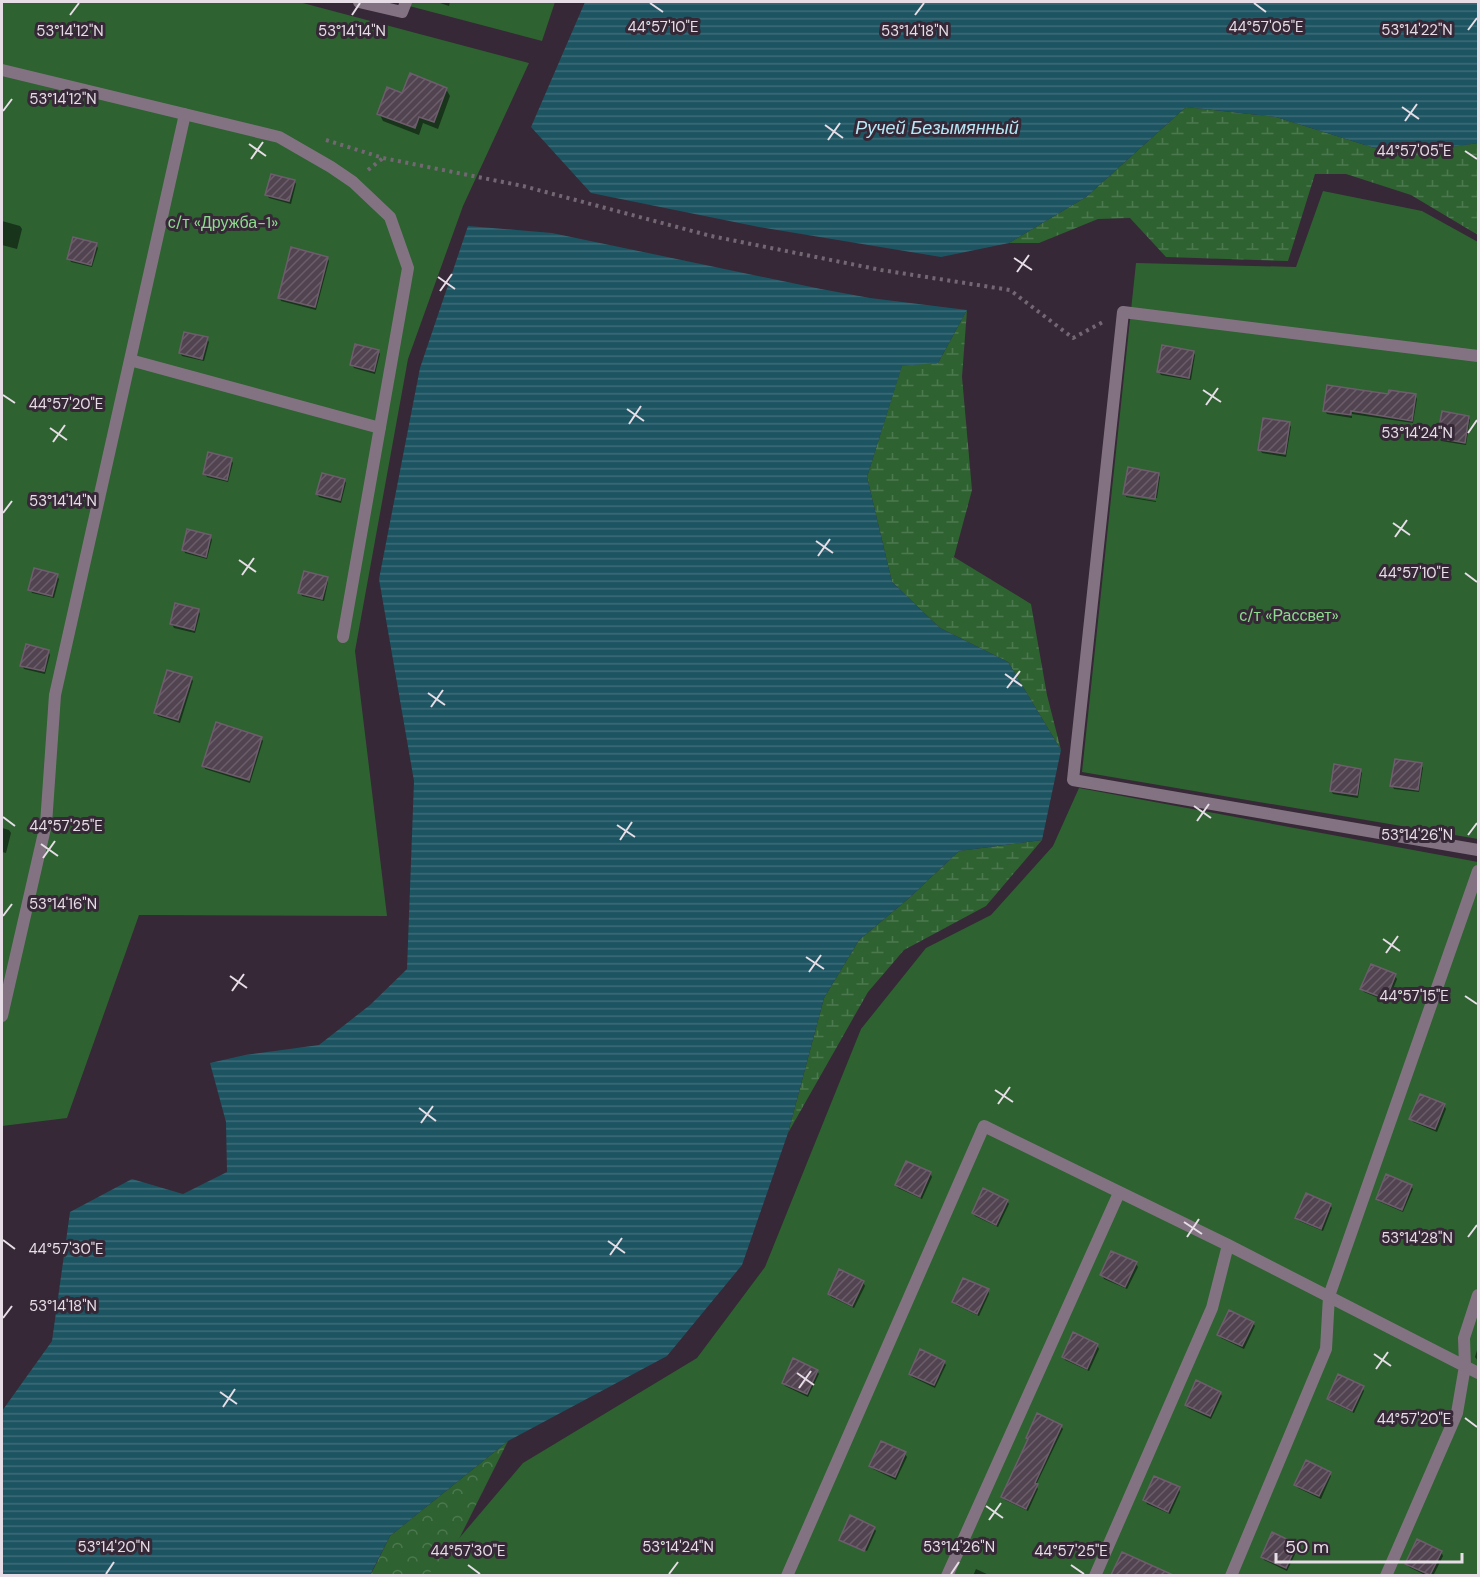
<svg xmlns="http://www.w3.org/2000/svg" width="1480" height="1577" font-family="'DM Sans',sans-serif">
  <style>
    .forest { fill: url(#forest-crowns) }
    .wetland { fill: url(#wetland-marsh) }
    .garden { fill: #2e6231 }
    .water { fill: url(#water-rules) }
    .shadow { fill: #0007 }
    .building { fill: url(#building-hatch); stroke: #6e5e6d; stroke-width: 1.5 }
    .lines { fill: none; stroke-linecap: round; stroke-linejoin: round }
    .path { stroke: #746774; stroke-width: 4; stroke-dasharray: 3 4.5; stroke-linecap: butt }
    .service { stroke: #837382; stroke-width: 12 }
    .ticks { fill: none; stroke: #e6dde6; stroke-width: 2 }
    .labels { text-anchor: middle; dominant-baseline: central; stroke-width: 6; stroke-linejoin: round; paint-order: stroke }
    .park-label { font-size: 16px; fill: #8cdb8e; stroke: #362836 }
    .water-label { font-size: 18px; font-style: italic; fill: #b7e7f5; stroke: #362836 }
    .ticks-label { font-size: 15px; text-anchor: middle; fill: #e6dde6; stroke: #362836; stroke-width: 6; stroke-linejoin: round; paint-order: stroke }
  </style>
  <defs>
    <pattern id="forest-crowns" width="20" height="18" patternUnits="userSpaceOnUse" patternTransform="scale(1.5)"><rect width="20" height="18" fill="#2e6231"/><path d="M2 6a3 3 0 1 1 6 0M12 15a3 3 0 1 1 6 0" fill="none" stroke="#4c784f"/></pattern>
    <pattern id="wetland-marsh" width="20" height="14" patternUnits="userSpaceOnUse" patternTransform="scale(1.5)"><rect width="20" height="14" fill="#2e6231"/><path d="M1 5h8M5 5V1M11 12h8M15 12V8" fill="none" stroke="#4c784f"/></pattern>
    <pattern id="water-rules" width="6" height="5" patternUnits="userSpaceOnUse" patternTransform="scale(1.5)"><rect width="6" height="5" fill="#1d5462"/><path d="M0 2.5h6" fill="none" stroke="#3e6c78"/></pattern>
    <pattern id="building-hatch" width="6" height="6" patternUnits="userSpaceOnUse" patternTransform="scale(1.5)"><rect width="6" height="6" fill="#524351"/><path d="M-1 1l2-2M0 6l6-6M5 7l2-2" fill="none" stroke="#6b5e6a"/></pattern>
  </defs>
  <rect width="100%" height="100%" fill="#362836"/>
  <!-- forest -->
  <path class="forest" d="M508 1441 441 1575 370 1576 390 1536Z"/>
  <!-- wetland -->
  <path class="wetland" d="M1186 107 1276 117 1397 155 1478 143V235L1411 195 1346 174H1315L1288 261 1166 257 1130 218 1098 219 1039 243H1009L1086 197Z
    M967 310 962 377 972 490 954 557 1031 604 1047 695 1061 750 1008 662 940 628 892 582 867 477 902 365 938 363Z
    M1042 840 986 906 904 950 868 992 788 1133 824 998 859 940 908 899 959 851Z"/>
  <!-- garden -->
  <path class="garden" d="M2 2H299L529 63 463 206 408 359 355 651 387 916 139 915 67 1118 2 1126Z
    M394 2H555L542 41Z
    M1323 191 1422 211 1478 242V839L1082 772 1136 263 1296 267Z
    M1079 788 1478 862V1575L427 1576 523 1463 697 1358 765 1267 861 1029 926 948 991 915 1053 846Z"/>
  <!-- water -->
  <path class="water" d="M585 2H1478V143L1397 155 1276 117 1186 107 1086 197 1009 243 941 257 759 227 591 193 531 127Z
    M468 226 552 233 821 289 870 298 967 310 938 363 902 366 867 477 892 582 940 628 1008 662 1061 750 1042 840 959 851 908 899 859 940 824 998 788 1133 742 1265 667 1356 508 1441 390 1536 370 1575H2V1411L52 1341 70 1212 132 1179 183 1194 227 1172 226 1122 210 1063 245 1055 319 1045 370 1005 407 969 414 781 379 579 420 368Z"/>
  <!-- shadow -->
  <path class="shadow" d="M437 2H450L449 6Z
    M446 89 450 96 438 129 423 123 419 135 383 121 379 113 403 95Z
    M294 181 296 184 291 204 269 198 267 195Z
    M2 221 20 226 22 229 17 249 2 245Z
    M96 245 98 248 92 267 71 262 69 258Z
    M327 258 329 261 316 310 281 301 280 298Z
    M207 339 209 342 204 361 182 356 180 353Z
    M378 351 380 354 375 374 354 368 352 365Z
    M1193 352 1195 355 1191 380 1161 375 1159 372Z
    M1389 395H1415L1417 399 1413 423 1352 414V418L1327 414 1325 411Z
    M1468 417 1470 420 1466 445 1441 441 1439 438Z
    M1289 424 1291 427 1286 457 1262 453 1260 450Z
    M231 460 233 463 228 482 207 477 205 474Z
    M1158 474 1160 477 1157 498 1125 493Z
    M344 480 346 483 341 503 319 497 317 494Z
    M1126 496 1156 501V502L1126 497Z
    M210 536 212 540 207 559 185 553 184 550Z
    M57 576 59 579 54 598 32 593 30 589Z
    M327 578 328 582 324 601 302 596 300 592Z
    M198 610 200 614 195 633 174 628 172 624Z
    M48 651 50 655 45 674 24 669 22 665Z
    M191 678 193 681 180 723 158 716 156 713Z
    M261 738 263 741 250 783 205 769 204 766Z
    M1421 764 1423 768 1419 792 1394 789 1392 785Z
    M1360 770 1362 773 1358 798 1333 794 1331 791Z
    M2 828 9 830 11 833 6 853 2 852Z
    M1395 976 1397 979 1388 1002 1364 992 1362 989Z
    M1444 1105 1446 1109 1437 1132 1413 1122 1411 1119Z
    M930 1173 932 1177 922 1199 898 1188 896 1185Z
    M1411 1186 1413 1189 1403 1212 1380 1202 1378 1199Z
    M1007 1201 1009 1204 998 1227 975 1216 973 1213Z
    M1330 1205 1332 1208 1323 1231 1299 1221 1297 1218Z
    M1136 1264 1138 1267 1127 1289 1104 1279 1102 1275Z
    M863 1282 865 1286 854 1308 831 1297 829 1294Z
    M988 1290 989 1294 979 1316 956 1305 954 1302Z
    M1253 1323 1255 1326 1244 1349 1221 1338 1219 1335Z
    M1097 1345 1099 1349 1089 1371 1065 1360 1064 1357Z
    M1478 1347V1361L1475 1357Z
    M944 1362 946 1365 935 1388 912 1377 910 1374Z
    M817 1371 819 1374 808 1397 785 1386 783 1383Z
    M1362 1387 1364 1391 1354 1413 1331 1402 1329 1399Z
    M1220 1393 1222 1396 1211 1419 1188 1408 1186 1405Z
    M1061 1426 1063 1429 1036 1485 1038 1489 1028 1511 1005 1500 1003 1497 1029 1440Z
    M905 1454 907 1457 896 1480 873 1469 871 1465Z
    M1329 1473 1331 1476 1321 1499 1298 1488 1296 1485Z
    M1179 1489 1180 1492 1170 1514 1147 1504 1145 1500Z
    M874 1528 876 1531 867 1551 841 1539Z
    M1296 1545 1298 1548 1287 1571 1264 1560 1263 1557Z
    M1441 1552 1443 1556 1433 1576H1427L1409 1567 1407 1564Z
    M976 1569 991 1576H973Z"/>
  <!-- building -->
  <path class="building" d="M410 73 447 88 434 122 419 117 415 128 377 114 387 87 402 93Z
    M271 174 295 180 289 201 265 195Z
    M73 237 97 243 91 265 67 259Z
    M291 247 328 257 315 307 278 298Z
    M184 332 208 337 202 359 179 353Z
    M355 344 379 350 374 371 350 365Z
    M1162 345 1194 351 1189 378 1157 372Z
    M1327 385 1388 394 1389 390 1416 394 1412 421 1351 411V415L1323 411Z
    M1442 411 1469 416 1465 443 1437 438Z
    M1263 418 1290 422 1285 454 1258 450Z
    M208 452 232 458 227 480 203 474Z
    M1128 467 1159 473 1155 499 1123 494Z
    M322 473 345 479 340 500 316 494Z
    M187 529 211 535 206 557 182 550Z
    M34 568 58 574 52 596 28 590Z
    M304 571 328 577 322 599 298 593Z
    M175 603 199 609 194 630 170 624Z
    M26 644 49 650 44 671 20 666Z
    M167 670 192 677 178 720 154 713Z
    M216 722 262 737 249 780 202 766Z
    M1395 759 1422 763 1418 790 1390 786Z
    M1334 764 1361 769 1357 795 1330 791Z
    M1371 964 1396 974 1386 999 1360 989Z
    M1420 1094 1445 1104 1435 1129 1409 1119Z
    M906 1161 931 1172 920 1197 895 1185Z
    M1386 1174 1412 1185 1402 1210 1376 1199Z
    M983 1188 1008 1200 996 1225 972 1213Z
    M1306 1193 1331 1204 1321 1229 1295 1218Z
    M1111 1251 1137 1262 1125 1287 1100 1275Z
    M839 1269 864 1281 852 1306 828 1294Z
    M963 1278 989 1289 977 1314 952 1302Z
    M1229 1310 1254 1322 1242 1346 1217 1335Z
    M1073 1332 1098 1344 1087 1369 1062 1357Z
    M920 1349 945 1361 934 1385 909 1374Z
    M793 1358 818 1370 807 1394 782 1383Z
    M1338 1374 1364 1386 1352 1411 1327 1399Z
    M1196 1380 1221 1392 1210 1416 1185 1405Z
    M1037 1413 1062 1425 1035 1483 1038 1484 1026 1509 1001 1497 1028 1439 1026 1438Z
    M881 1441 906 1452 895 1477 869 1466Z
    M1306 1460 1331 1472 1319 1496 1294 1485Z
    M1154 1476 1180 1487 1168 1512 1143 1500Z
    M850 1515 875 1527 864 1551 839 1540Z
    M1272 1532 1297 1544 1286 1568 1261 1557Z
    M1417 1539 1442 1551 1430 1575 1405 1564Z
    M1122 1552 1173 1575H1111Z"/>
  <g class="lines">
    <!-- path -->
    <path class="path" d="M326 140 383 158 523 186 711 236 881 270 1010 290 1073 338 1103 322
      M368 170 383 158"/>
    <!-- service -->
    <path class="service" d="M359 2 402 12 406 2
      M2 70 279 137 331 167 353 182 390 217 408 268 343 637
      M1478 356 1123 312 1073 780 1478 850
      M130 360 380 428
      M2 1016 46 824 55 695 185 114
      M787 1576 984 1126 1228 1245 1478 1373
      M947 1576 1119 1193
      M1095 1576 1212 1308 1228 1245
      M1231 1576 1326 1349 1329 1296 1478 871
      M1386 1576 1457 1413 1465 1366 1464 1338 1478 1295"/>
  </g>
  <!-- ticks -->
  <path class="ticks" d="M650 3 663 12M1254 3 1266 12M70 15 79 3M352 15 360 3M915 15 924 3M1468 30 1477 18M1402 107 1419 119M3 111 12 99M1405 121 1417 104M825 125 843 138M828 140 840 123M249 144 266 156M1465 151 1477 159M251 159 263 142M1014 258 1032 270M1017 272 1029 255M438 277 455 289M440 291 452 274M1203 390 1221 402M3 395 15 403M1206 405 1218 388M627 409 644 421M629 424 641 406M50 428 67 440M1468 433 1477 420M53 442 65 425M3 513 12 501M1393 523 1410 535M1395 537 1407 520M816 541 833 553M818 556 830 539M239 560 256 572M1465 573 1477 582M242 575 254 558M1005 674 1022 686M1007 688 1020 671M428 693 445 705M431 707 443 690M1194 806 1211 818M3 817 15 826M1197 821 1209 804M617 825 635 837M1468 835 1477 823M620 840 632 822M41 844 58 856M43 858 55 841M3 916 12 904M1383 939 1400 951M1386 953 1398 936M806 957 824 969M809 972 821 955M230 976 247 988M232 991 244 974M1465 996 1477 1004M995 1090 1013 1102M998 1104 1010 1087M419 1108 436 1121M421 1123 433 1106M1184 1222 1202 1234M1187 1237 1199 1219M1468 1237 1477 1225M3 1240 15 1249M608 1241 625 1253M610 1255 622 1238M3 1318 12 1306M1374 1354 1391 1366M1376 1369 1388 1352M797 1373 814 1385M799 1388 811 1371M220 1392 237 1404M223 1407 235 1389M1465 1418 1477 1427M986 1506 1003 1518M989 1520 1001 1503M468 1565 480 1574M1071 1565 1084 1574M106 1574 114 1562M669 1574 678 1562M951 1574 959 1562"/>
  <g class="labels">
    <!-- park labels -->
    <g class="park-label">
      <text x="223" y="222">с/т «Дружба-1»</text>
      <text x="1289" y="615">с/т «Рассвет»</text>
    </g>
    <!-- water labels -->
    <g class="water-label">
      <text x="937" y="128">Ручей Безымянный</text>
    </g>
  </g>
  <g class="ticks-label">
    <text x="663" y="32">44°57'10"E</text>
    <text x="1266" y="32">44°57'05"E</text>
    <text x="1417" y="35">53°14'22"N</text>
    <text x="70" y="36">53°14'12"N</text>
    <text x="352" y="36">53°14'14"N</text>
    <text x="915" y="36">53°14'18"N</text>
    <text x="63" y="104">53°14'12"N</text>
    <text x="1414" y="156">44°57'05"E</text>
    <text x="66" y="409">44°57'20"E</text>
    <text x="1417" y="438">53°14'24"N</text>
    <text x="63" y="506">53°14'14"N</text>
    <text x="1414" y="578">44°57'10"E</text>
    <text x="66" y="831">44°57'25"E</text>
    <text x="1417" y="840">53°14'26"N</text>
    <text x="63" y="909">53°14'16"N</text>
    <text x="1414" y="1001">44°57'15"E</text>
    <text x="1417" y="1243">53°14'28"N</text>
    <text x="66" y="1254">44°57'30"E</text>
    <text x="63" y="1311">53°14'18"N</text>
    <text x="1414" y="1424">44°57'20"E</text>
    <text x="114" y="1552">53°14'20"N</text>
    <text x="678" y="1552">53°14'24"N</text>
    <text x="959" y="1552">53°14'26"N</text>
    <text x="468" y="1556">44°57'30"E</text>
    <text x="1071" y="1556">44°57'25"E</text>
  </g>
  <!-- border -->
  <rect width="1480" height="1577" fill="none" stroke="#e6dde6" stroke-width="6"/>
  <!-- scale -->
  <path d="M1276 1553v9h186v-9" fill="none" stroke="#e6dde6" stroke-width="3"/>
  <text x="1285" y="1553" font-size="18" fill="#e6dde6" stroke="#362836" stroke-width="4.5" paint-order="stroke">50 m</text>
</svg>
